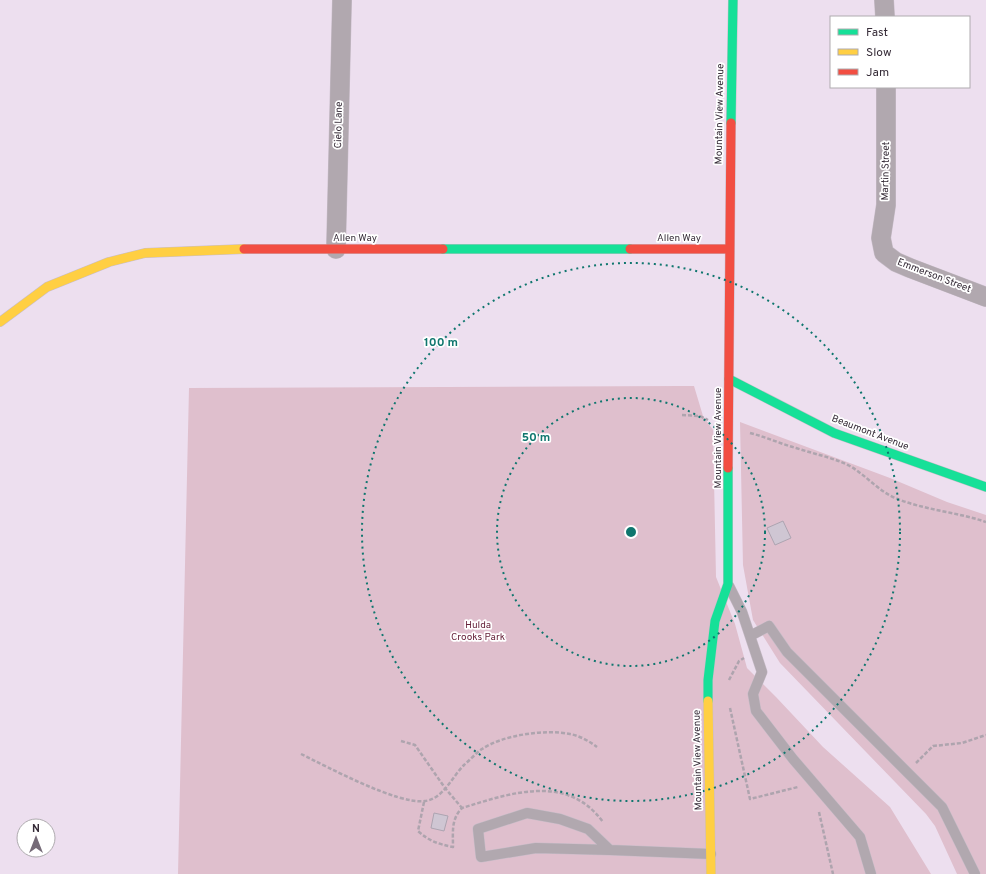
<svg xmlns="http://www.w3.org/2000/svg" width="986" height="874" font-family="Overpass,sans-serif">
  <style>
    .green { fill: #dfbfcd }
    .building { fill: #cfc6d3; stroke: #ada4b1 }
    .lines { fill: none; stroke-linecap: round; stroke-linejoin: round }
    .lane-casing { stroke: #c8bdc9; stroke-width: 11 }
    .street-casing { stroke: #c8bdc9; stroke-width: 20 }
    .fast-casing { stroke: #c8bdc9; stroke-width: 10 }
    .slow-casing { stroke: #c8bdc9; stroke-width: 10 }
    .jam-casing { stroke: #c8bdc9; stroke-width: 10 }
    .path { stroke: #aea4ae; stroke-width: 2.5; stroke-dasharray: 4 2; stroke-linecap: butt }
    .lane { stroke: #b1a8af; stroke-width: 10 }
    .street { stroke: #b1a8af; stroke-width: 19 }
    .fast { stroke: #16e098; stroke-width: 9 }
    .slow { stroke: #ffcf43; stroke-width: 9 }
    .jam { stroke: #f24e42; stroke-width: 9 }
    .ring { fill: none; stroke: #0f766e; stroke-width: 2; stroke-dasharray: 2 4 }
    .labels { text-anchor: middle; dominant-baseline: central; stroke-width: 3.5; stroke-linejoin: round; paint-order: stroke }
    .street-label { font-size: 10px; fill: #362c38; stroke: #fff }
    .park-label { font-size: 10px; fill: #67233b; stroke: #fff }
    .centre { fill: #0f766e; stroke: #fff; stroke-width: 2 }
    .ring-label { font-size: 12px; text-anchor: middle; font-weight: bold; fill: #0f766e; stroke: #fff; stroke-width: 3.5; stroke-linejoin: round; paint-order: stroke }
  </style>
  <rect width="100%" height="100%" fill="#eddfef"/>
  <!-- green -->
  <path class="green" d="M680 386H694L703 416 713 430 716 577 735 624 747 668 776 697 823 747 890 807 931 874H178L189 388Z
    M740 422 890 478 947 502 986 515V874H957L935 826 926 814 780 663 753 620 743 565Z"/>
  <!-- building -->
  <path class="building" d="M783 521 791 538 775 545 767 528Z
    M434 813 448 816 444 831 431 828Z"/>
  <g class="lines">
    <!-- lane casing -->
    <g class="lane-casing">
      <path id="lane" d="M729 586 742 612 750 636 769 626 787 652 942 807 975 874
        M750 636 762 672 753 694 756 711 793 759 860 837 871 874
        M610 850 536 848 481 857 478 829 527 813 560 819 588 829 610 850 711 854"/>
    </g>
    <!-- street casing -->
    <g class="street-casing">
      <path id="street" d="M884 0 885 17
        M886 87V205L881 238 884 253 896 262 910 268 986 297
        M336 249 342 0"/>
    </g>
    <!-- fast casing -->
    <g class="fast-casing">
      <path id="fast" d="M731 123 733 0
        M443 249H630
        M729 379 834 433 986 487
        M708 701V680L715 621 728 584V468"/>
    </g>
    <!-- slow casing -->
    <g class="slow-casing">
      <path id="slow" d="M0 322 47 287 109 262 145 253 244 249
        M708 701 711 874"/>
    </g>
    <!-- jam casing -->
    <g class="jam-casing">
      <path id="jam" d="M244 249H443
        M630 249H729
        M728 468 731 123"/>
    </g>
    <!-- path -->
    <path class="path" d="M682 415 700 416 708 420
      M750 433C766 437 781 444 796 448 814 454 831 457 848 465 865 474 877 490 895 498 924 510 957 512 986 522
      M729 680 739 661 744 658
      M730 708 750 799 798 787
      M401 741 415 745 445 788 462 808
      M301 754C328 767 398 805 425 801 443 799 452 777 464 765 470 760 476 753 482 749 503 735 545 729 570 734 580 736 589 741 597 747
      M916 763 933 746 962 743 986 735
      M424 802 418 831C429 841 438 844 453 847 453 832 451 819 462 808 511 793 567 773 603 822
      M819 812 833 874"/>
    <!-- lane -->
    <use href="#lane" class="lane"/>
    <!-- street -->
    <use href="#street" class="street"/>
    <!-- fast -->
    <use href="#fast" class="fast"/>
    <!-- slow -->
    <use href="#slow" class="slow"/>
    <!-- jam -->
    <use href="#jam" class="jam"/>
  </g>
  <!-- distance rings -->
  <g class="ring">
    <circle cx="631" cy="532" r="134"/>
    <circle cx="631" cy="532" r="269"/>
  </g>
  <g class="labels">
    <!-- street labels -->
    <g class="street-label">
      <text transform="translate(720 114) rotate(-89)">Mountain View Avenue</text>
      <text transform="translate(339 125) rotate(-89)">Cielo Lane</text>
      <text transform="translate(886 171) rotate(-89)">Martin Street</text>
      <text x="355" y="238">Allen Way</text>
      <text x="679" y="238">Allen Way</text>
      <text transform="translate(934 276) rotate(21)">Emmerson Street</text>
      <text transform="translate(870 433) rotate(21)">Beaumont Avenue</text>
      <text transform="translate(718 438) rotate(-90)">Mountain View Avenue</text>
      <text transform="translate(698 760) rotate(-91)">Mountain View Avenue</text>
    </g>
    <!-- park labels -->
    <g class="park-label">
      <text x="478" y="625">Hulda<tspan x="478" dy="12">Crooks Park</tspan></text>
    </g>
  </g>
  <circle cx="631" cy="532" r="6" class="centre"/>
  <g class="ring-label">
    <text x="441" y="346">100 m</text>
    <text x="536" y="441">50 m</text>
  </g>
  <!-- legend -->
  <rect x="830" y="16" width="140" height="72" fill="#ffffff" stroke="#afabaf"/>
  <rect x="838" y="29" width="20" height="6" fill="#16e098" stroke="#afabaf"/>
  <text x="866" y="36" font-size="12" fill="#362c38">Fast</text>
  <rect x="838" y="49" width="20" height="6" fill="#ffcf43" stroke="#afabaf"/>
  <text x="866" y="56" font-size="12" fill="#362c38">Slow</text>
  <rect x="838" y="69" width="20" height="6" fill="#f24e42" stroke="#afabaf"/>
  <text x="866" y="76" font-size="12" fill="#362c38">Jam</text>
  <!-- north arrow -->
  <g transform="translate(36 838)"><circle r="19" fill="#ffffff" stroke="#afabaf"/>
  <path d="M0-3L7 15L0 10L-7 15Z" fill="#766b78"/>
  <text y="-6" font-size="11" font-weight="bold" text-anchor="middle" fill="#362c38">N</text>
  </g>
</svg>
